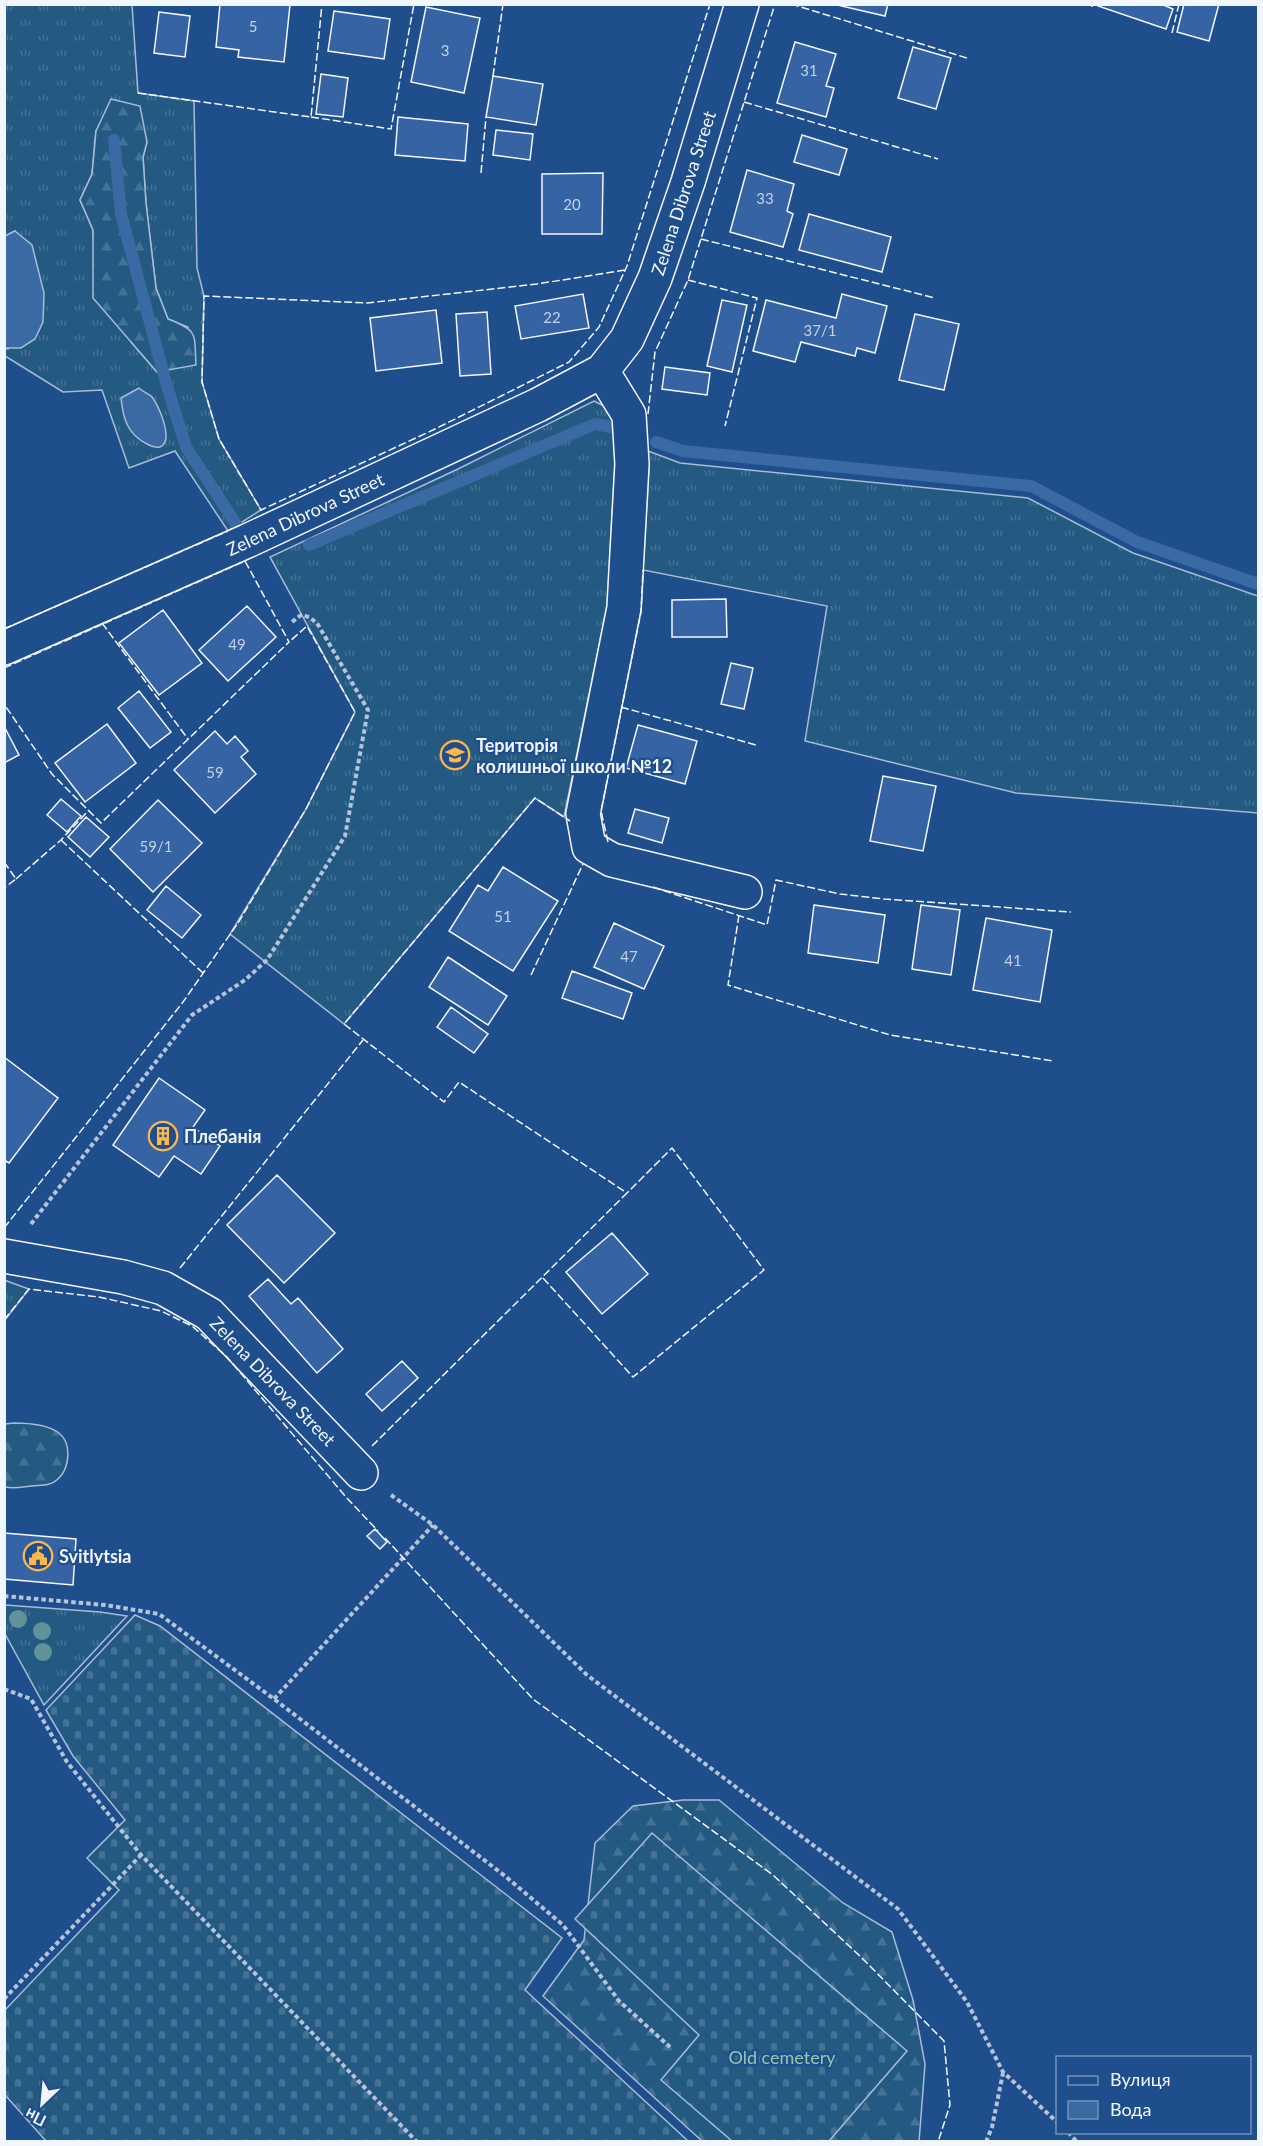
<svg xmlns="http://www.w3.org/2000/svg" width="1263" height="2146" font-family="Lato,sans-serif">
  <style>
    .grass { fill: url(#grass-tufts); stroke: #a8bbd7; stroke-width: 1.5; fill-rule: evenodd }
    .forest { fill: url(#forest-firs); stroke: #a8bbd7; stroke-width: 1.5 }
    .cemetery { fill: url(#cemetery-stones); stroke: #a8bbd7; stroke-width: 1.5 }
    .water { fill: #3b69a3; stroke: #a8bbd7; stroke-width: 1.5 }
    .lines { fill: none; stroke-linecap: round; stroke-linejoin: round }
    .stream { stroke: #3b69a3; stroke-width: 12 }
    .building { fill: #3563a3; stroke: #f2f6ff; stroke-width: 1.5 }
    .minor-casing { stroke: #f2f6ff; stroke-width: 36 }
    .path { stroke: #b3c4dc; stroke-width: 4; stroke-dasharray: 4.5 3; stroke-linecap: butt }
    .minor { stroke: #1f4e8c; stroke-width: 33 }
    .fence { stroke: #f2f6ff; stroke-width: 1.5; stroke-dasharray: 8 3; stroke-linecap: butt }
    .tree { fill: #61919a }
    .labels { text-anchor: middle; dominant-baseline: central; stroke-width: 4.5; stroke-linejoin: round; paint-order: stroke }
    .number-label { font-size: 15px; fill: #c3d1e8 }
    .street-label { font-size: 18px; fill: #f2f6ff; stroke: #1f4e8c }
    .poi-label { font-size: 18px; font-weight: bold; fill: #f2f6ff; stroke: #1f4e8c; text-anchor: start }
    .park-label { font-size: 18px; fill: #97c8a6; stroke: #1f4e8c }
  </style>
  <defs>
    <pattern id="grass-tufts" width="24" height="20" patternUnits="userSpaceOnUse" patternTransform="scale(1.5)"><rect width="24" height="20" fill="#245a82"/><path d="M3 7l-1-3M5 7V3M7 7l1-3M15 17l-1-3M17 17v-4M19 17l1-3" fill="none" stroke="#447295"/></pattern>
    <pattern id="forest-firs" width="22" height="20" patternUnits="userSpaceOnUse" patternTransform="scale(1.5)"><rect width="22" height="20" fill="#245a82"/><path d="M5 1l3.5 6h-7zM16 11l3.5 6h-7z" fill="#447295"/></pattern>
    <pattern id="cemetery-stones" width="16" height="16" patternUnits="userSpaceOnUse" patternTransform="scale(1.5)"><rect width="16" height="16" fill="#245a82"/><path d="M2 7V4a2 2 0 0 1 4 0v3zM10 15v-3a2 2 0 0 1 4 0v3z" fill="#447295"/></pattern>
  </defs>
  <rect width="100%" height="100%" fill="#1f4e8c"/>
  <!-- grass -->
  <path class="grass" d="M5 5H132L138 93 194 101 197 268 204 296 202 382 219 439 261 510 228 531 175 451 129 468 102 390 63 392 5 356 4 348 8 349 15 231 5 236ZM96 131 147 142 143 157 146 203 156 288 168 319 188 327 157 372 131 342 94 253 93 230 80 200 92 174Z
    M594 401 612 410 615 462 607 606 564 817 535 798 344 1024 230 934 306 809 355 712 270 557 458 469Z
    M648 451 680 463 1028 498 1133 553 1258 596V813L1016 793 805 741 827 606 643 570 649 468Z
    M4 1280 29 1289 5 1320H4Z
    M5 1605 100 1612 127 1616 44 1705 5 1634Z"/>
  <!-- forest -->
  <path class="forest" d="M111 99 140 106 147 142 143 157 146 203 156 288 168 319C199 331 194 333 196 365L157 372 93 298V230L80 200 92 174 96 131Z
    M14 1423C29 1423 47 1424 59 1433 72 1443 70 1468 58 1479 51 1486 41 1485 32 1486 22 1487 14 1489 5 1487V1424Z
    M683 1800H719L843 1903 892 1932 913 2000 925 2064 919 2142 702 2141 543 1996 584 1940 595 1843 633 1806Z"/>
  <!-- cemetery -->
  <path class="cemetery" d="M135 1615 160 1626 562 1938 525 1990 688 2141H46L5 2095V2010L119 1890 87 1858 125 1820 73 1756 46 1710Z
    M652 1833 907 2051 829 2141H732L661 2080 699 2035 575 1919Z"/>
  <!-- water -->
  <path class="water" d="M15 231 32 245 44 293 43 322 35 339 21 348H4L5 236Z
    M139 388C142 391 147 393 151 396 158 403 175 441 160 447 156 448 151 446 147 444 127 434 123 418 121 398Z"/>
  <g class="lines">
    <!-- stream -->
    <path class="stream" d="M114 140 121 214 166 383 186 447 238 527
      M656 442 683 451 1031 486 1137 542 1258 584
      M309 545 595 424 622 429"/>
  </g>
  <!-- building -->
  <path class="building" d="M220 4 290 5 284 62 238 57 239 50 216 47Z
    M833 4H888L885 16Z
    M1098 4H1161L1173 9 1166 29 1098 6Z
    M1184 4H1219L1209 41 1177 32Z
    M426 7 480 18 464 93 411 82Z
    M334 11 390 19 384 59 328 51Z
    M159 12 190 16 185 57 154 53Z
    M795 42 836 54 826 86 834 88 826 117 777 103Z
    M913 47 951 58 936 109 898 98Z
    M321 74 348 78 343 117 316 114Z
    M493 76 543 84 536 125 486 117Z
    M398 117 468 124 465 161 395 155Z
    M496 130 533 134 530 160 493 155Z
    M802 135 847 149 839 175 794 162Z
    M747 170 794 184 787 211 793 214 783 247 730 232Z
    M603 173 602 234H542V174Z
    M809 214 891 237 882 272 799 250Z
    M583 294 589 328 521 339 515 306Z
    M842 294 887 306 875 353 857 348 855 356 801 342 795 362 753 351 766 300 836 318Z
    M722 300 747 305 732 372 707 366Z
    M436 310 442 363 376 371 370 318Z
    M487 312 491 374 460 376 456 314Z
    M915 314 959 324 944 390 899 380Z
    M665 367 710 373 707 395 662 389Z
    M726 599 727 637H672V600Z
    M247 606 276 637 228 681 199 650Z
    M163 610 202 663 159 695 119 643Z
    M731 663 753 668 744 709 721 704Z
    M139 691 171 732 150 748 118 708Z
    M107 724 136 763 85 802 55 763Z
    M638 725 697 741 685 784 626 768Z
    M4 726 19 755 4 763Z
    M215 731 227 744 235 736 248 751 241 757 256 774 215 813 174 770Z
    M883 776 936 786 923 851 870 841Z
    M61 799 81 816 67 832 47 815Z
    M158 800 202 843 153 892 110 849Z
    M635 809 669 818 662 843 628 833Z
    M86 817 109 837 90 857 68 837Z
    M503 867 558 901 513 971 449 931 478 885 488 891Z
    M166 886 201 915 182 938 147 910Z
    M814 905 885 915 878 963 808 953Z
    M921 905 960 910 951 975 912 969Z
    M986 918 1052 930 1040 1002 973 990Z
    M614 923 664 946 644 989 594 967Z
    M448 957 507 996 488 1025 429 987Z
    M572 971 632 993 623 1019 562 998Z
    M451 1007 488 1034 474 1053 437 1027Z
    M4 1057 58 1098 9 1163 4 1160Z
    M159 1078 205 1110 193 1127 220 1146 201 1174 174 1156 159 1177 113 1145Z
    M277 1175 335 1233 284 1283 227 1225Z
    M612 1233 648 1274 602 1314 566 1272Z
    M268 1279 291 1304 298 1298 343 1349 317 1373 249 1296Z
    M402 1361 418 1378 382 1411 366 1394Z
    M375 1529 387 1542 380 1549 367 1536Z
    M4 1533 76 1539 73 1585 4 1579Z"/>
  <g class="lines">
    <!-- minor casing -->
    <g class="minor-casing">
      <path id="minor" d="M602 371 629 415 632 464 624 608 583 814 589 847 612 860 745 892
        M4 648 247 541 538 405 602 371 627 339 655 278 688 182 742 4
        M4 1256 123 1277 163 1288 209 1314 361 1473"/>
    </g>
    <!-- path -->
    <path class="path" d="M31 1224 192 1015 245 980 267 960 345 836 368 710 317 623 309 617 301 615 292 622
      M391 1495 433 1525 587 1675 898 1909 967 2002 1003 2072 1058 2123
      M4 1596 105 1605 159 1614 274 1699 505 1876 563 1925 619 2001 670 2047
      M4 1689 31 1699 67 1762 141 1855 417 2142
      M274 1699 433 1525
      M4 1999 141 1855
      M1068 2132 1077 2142
      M986 2142 992 2127 1003 2073"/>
    <!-- minor -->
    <use href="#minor" class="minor"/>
    <!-- fence -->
    <path class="fence" d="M791 4 967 58
      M1092 7V4
      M1172 33 1179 4
      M493 76 503 4
      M138 93 311 117 322 4
      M744 102 938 159
      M311 117 391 129 414 4
      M481 173 486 117
      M701 239 935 298
      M625 270 537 284 367 303 204 296 202 382 219 439 261 510 435 429 569 362 599 327 627 266 710 4
      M688 280 757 298 725 426
      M648 414 655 352 688 280 775 4
      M102 623 188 739
      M4 629 228 531
      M4 668 245 561 289 642 101 823 52 774 4 704
      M621 707 756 745
      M61 840 203 973
      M608 842 601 811 641 612 643 570
      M4 862 16 879 4 888
      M16 879 61 840 89 810
      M653 887 767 925 776 880 840 894 884 899 1071 912
      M739 915 728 985 890 1035 1053 1061
      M531 975 583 864
      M4 1228 183 1002 238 923 306 809 355 712 307 626 289 642
      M180 1268 363 1040
      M543 1278 633 1377 764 1270 672 1148 627 1193
      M4 1320 29 1289 99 1297 161 1311 192 1326 227 1357 346 1497 378 1531
      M372 1446 627 1193 459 1082 444 1102 344 1024 535 798 570 821
      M385 1538 533 1699 773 1875 861 1957 944 2041 950 2105 938 2142"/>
  </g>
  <!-- trees -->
  <g class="tree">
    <circle cx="18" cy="1619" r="9"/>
    <circle cx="42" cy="1631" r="9"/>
    <circle cx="43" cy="1652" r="9"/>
  </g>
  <!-- icons -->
  <defs>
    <g id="school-ring" transform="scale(1.5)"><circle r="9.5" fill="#1f4e8c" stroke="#ffb74d" stroke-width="1.5"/><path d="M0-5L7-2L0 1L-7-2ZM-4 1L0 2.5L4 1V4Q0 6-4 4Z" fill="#ffb74d"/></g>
    <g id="building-ring" transform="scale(1.5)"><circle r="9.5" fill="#1f4e8c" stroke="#ffb74d" stroke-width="1.5"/><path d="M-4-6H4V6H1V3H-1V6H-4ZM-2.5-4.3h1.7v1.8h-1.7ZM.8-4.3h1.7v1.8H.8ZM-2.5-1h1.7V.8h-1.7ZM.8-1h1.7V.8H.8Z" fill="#ffb74d"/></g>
    <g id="civic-ring" transform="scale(1.5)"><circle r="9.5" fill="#1f4e8c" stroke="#ffb74d" stroke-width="1.5"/><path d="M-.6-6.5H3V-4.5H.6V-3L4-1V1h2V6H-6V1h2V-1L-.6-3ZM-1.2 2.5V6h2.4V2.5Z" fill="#ffb74d"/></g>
  </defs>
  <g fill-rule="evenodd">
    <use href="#school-ring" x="455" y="755"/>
    <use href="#building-ring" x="163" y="1136"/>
    <use href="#civic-ring" x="38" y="1556"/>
  </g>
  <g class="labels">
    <!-- number labels -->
    <g class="number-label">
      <text x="253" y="26">5</text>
      <text x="445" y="50">3</text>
      <text x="809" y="70">31</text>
      <text x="765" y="198">33</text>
      <text x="572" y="204">20</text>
      <text x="552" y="317">22</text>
      <text x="820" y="330">37/1</text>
      <text x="237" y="644">49</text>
      <text x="215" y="772">59</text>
      <text x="156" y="846">59/1</text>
      <text x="503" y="916">51</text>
      <text x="629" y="956">47</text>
      <text x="1013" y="960">41</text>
    </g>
    <!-- street labels -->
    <g class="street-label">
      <text transform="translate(683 193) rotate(-72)">Zelena Dibrova Street</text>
      <text transform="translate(305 514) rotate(-25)">Zelena Dibrova Street</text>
      <text transform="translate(273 1381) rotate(46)">Zelena Dibrova Street</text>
    </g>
    <!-- poi labels -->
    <g class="poi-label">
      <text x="476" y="745">Територія<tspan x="476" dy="21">колишньої школи №12</tspan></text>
      <text x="184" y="1136">Плебанія</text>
      <text x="59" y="1556">Svitlytsia</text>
    </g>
    <!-- park labels -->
    <g class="park-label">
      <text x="782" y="2057">Old cemetery</text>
    </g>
  </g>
  <!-- border -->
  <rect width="1263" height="2146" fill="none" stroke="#f2f6ff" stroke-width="12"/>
  <!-- legend -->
  <rect x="1056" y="2056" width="195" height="78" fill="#1f4e8c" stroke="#7391ba" stroke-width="1.5"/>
  <rect x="1068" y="2076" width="30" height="9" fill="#1f4e8c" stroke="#7391ba" stroke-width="1.5"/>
  <text x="1110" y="2086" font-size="18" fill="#f2f6ff">Вулиця</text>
  <rect x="1068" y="2101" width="30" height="18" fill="#3b69a3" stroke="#7391ba" stroke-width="1.5"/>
  <text x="1110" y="2116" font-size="18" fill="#f2f6ff">Вода</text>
  <!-- north arrow -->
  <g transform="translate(42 2104) rotate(206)" stroke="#1f4e8c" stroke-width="4.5" paint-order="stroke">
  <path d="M0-4.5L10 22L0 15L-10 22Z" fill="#f2f6ff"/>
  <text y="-9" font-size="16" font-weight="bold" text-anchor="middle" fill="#f2f6ff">Пн</text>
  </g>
</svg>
